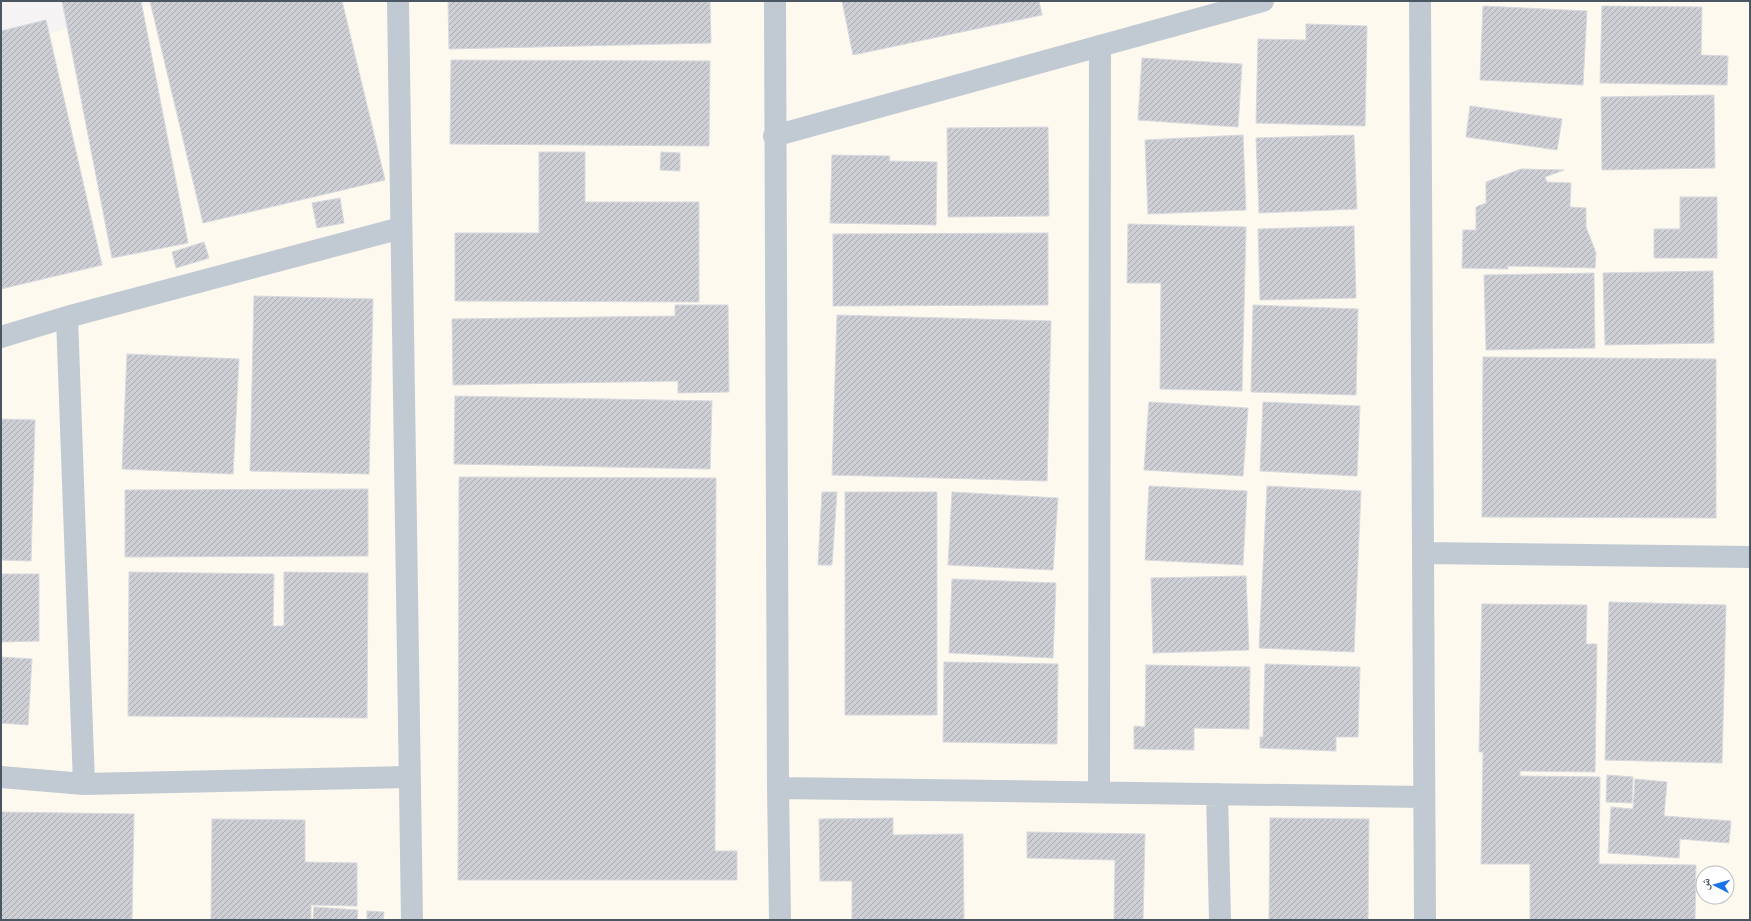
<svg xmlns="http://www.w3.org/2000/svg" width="1751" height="921" font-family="Karla,'Noto Naskh Arabic',sans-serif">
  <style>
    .commercial { fill: #fdf9ef; fill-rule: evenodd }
    .building { fill: url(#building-hatch); stroke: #d7d9de }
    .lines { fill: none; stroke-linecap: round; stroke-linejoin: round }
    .minor { stroke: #c1cad2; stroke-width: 22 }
  </style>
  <defs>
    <pattern id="building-hatch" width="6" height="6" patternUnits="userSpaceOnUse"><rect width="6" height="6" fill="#cdcfd5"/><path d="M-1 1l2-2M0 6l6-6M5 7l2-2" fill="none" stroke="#a8abb0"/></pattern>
  </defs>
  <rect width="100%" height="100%" fill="#f5f3f3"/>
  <!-- commercial -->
  <path class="commercial" d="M164 1H1750V920H1V47ZM1703 873H1727V897H1703Z"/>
  <!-- building -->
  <path class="building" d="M62 1H141L188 243 112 258Z
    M150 1H342L385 180 203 223Z
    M448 1H715H710L711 43 449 49Z
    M842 1H1039L1042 15 853 55Z
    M1483 6 1587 11 1583 85 1480 80Z
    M1602 6 1702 7 1701 55 1728 56 1727 85 1600 83Z
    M46 20 102 265 1 289V31Z
    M1306 24 1367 26 1365 126 1256 123 1258 39 1306 40Z
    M1142 58 1242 64 1238 127 1138 120Z
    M451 60 710 61 709 146 450 144Z
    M1714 95 1715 168 1602 170 1601 97Z
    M1470 106 1562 119 1557 150 1466 137Z
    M1048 127 1049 216 948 217 947 128Z
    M1243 135 1246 210 1148 214 1145 140Z
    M1354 135 1357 209 1259 213 1256 138Z
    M539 152H585V202H699V302L455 301V233H539Z
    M661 152 680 153V171L660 170Z
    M832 155 890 156 889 161 937 162 936 225 830 223Z
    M1521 169 1564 170 1545 177 1547 182 1571 183 1570 207 1586 208V227L1596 253 1595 268 1508 266V269L1462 268 1463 230H1476V207L1486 203V182Z
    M1680 197H1717V258H1654V229H1680Z
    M340 198 344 223 317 228 312 203Z
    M1128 224 1246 227 1242 391 1160 389 1161 283H1127Z
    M1354 226 1356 298 1260 300 1258 229Z
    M1048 233V305L833 306V234Z
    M204 242 209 258 176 268 172 252Z
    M1713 271 1714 343 1605 345 1603 273Z
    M1594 273 1595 348 1486 350 1484 275Z
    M254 296 373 299 369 474 250 471Z
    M675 305H728L729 392 678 393V381L453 385 452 319 675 316Z
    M1253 305 1358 309 1356 395 1251 392Z
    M837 315 1051 321 1047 481 832 475Z
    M127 354 239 359 233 474 122 469Z
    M1483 357 1716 359V518L1482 517Z
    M455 396 712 401 710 469 454 464Z
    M1149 402 1248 408 1243 476 1144 470Z
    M1263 402 1360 406 1357 476 1260 471Z
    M1 419 35 420 31 561 1 560Z
    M459 477 716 478 715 851H737V880H458Z
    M1149 486 1247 491 1243 565 1145 560Z
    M1267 486 1361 491 1354 652 1259 648Z
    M368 489V556L125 557V490Z
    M822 492H837L832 565H818Z
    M845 492H937V715H845Z
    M952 492 1058 498 1053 570 948 565Z
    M129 572 274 574 273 626H284V572L368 573 367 718 128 716Z
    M1 574H39V641L1 642Z
    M1246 576 1249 650 1153 653 1151 578Z
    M952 579 1056 583 1053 658 949 653Z
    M1609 602 1726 605 1722 763 1605 760Z
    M1482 604 1587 605 1586 644H1597L1595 772 1520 771V776L1600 777 1599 864 1696 865 1695 920H1530V864H1481L1483 752H1479Z
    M1 657 32 659 28 725 1 723Z
    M944 662 1058 664 1057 744 943 742Z
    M1265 664 1360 667 1358 737H1336V751L1260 748V737H1263Z
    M1146 665 1250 667 1249 729 1194 728V750L1134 749V726L1145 727Z
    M1607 775 1633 777 1632 803 1606 802Z
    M1635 779 1667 782 1664 816 1731 821 1729 843 1680 839 1679 858 1608 853 1611 807 1633 809Z
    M1 812 134 814 132 920H1Z
    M893 818V835L963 834 964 920H852V881H820L819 819Z
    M1270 818 1369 819 1368 920H1269Z
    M212 819 305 820V862L357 863V906L311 905V920H211Z
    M1027 832 1145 834 1143 920H1114L1115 860 1027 858Z
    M314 907 358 910 357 920H313Z
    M367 911 384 912 383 920H367Z"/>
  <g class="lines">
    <!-- minor -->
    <path class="minor" d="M398 1 412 920
      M775 1 778 788 780 920
      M1420 1 1425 920
      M774 136 1263 1
      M1 337 67 317 401 228
      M1423 553 1750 557
      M1 777 84 784 67 317
      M84 784 410 777
      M778 788 1424 797
      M1099 792 1100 47
      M1217 794 1220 920"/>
  </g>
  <!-- border -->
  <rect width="1751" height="921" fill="none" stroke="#4a5661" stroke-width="4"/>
  <!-- north arrow -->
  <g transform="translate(1715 885) rotate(276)"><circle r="19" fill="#ffffff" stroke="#b7bbc0"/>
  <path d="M0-3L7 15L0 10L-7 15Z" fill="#1a73e8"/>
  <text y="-6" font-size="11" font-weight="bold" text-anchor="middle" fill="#4a5661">ش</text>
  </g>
</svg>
